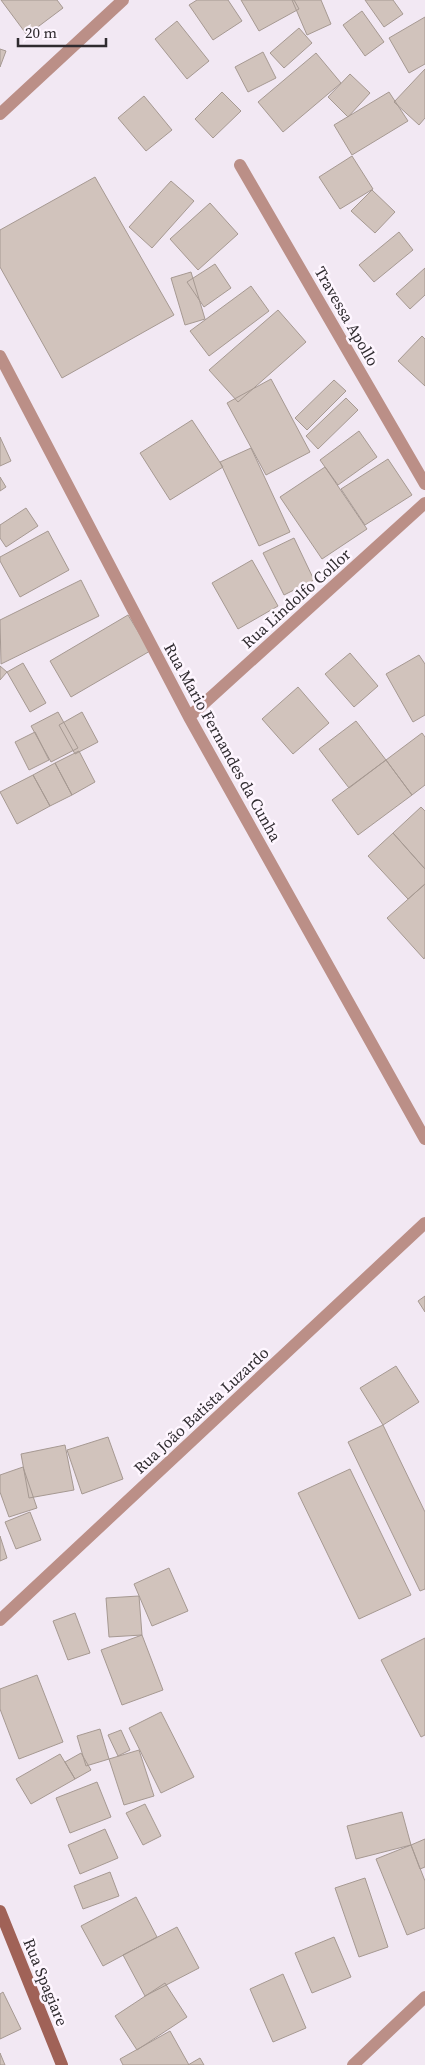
<svg xmlns="http://www.w3.org/2000/svg" width="425" height="2065" font-family="'Source Serif 4',serif">
  <style>
    .building { fill: #d1c3bc; stroke: #a69992 }
    .lines { fill: none; stroke-linecap: round; stroke-linejoin: round }
    .street { stroke: #bb8f87; stroke-width: 12 }
    .secondary { stroke: #a06257; stroke-width: 12 }
    .labels { text-anchor: middle; dominant-baseline: central; stroke-width: 5; stroke-linejoin: round; paint-order: stroke }
    .street-label { font-size: 16px; fill: #2f2b2f; stroke: #fef6ff }
  </style>
  <rect width="100%" height="100%" fill="#f2e8f3"/>
  <!-- building -->
  <path class="building" d="M1 0H57L63 8 27 35Z
    M197 0H228L242 21 213 40 189 5Z
    M241 0H294L299 9 259 31Z
    M292 0H321L331 24 307 35Z
    M365 0H393L403 14 384 27Z
    M362 11 384 42 365 56 343 25Z
    M425 17V64L409 73 389 38Z
    M177 21 209 61 187 79 155 39Z
    M299 28 312 43 284 68 270 53Z
    M0 49 6 51 0 67Z
    M263 52 276 78 248 92 235 67Z
    M316 53 341 83 283 132 258 102Z
    M425 69V118L419 125 394 102Z
    M350 74 370 93 348 117 328 97Z
    M222 92 241 111 213 138 195 119Z
    M389 92 408 121 352 155 334 125Z
    M144 96 172 130 146 151 118 118Z
    M352 156 373 189 340 209 319 177Z
    M95 177 174 315 62 378 0 267V230Z
    M171 181 194 201 152 248 129 227Z
    M372 190 395 212 375 233 351 211Z
    M210 203 238 234 198 270 170 239Z
    M399 232 413 250 374 282 359 265Z
    M215 264 231 288 204 307 187 282Z
    M425 268V295L410 309 396 294Z
    M191 272 205 319 185 325 171 278Z
    M251 286 269 311 209 356 190 331Z
    M278 310 306 342 238 402 209 370Z
    M422 336 425 339V386L398 361Z
    M271 379 310 452 266 475 227 403Z
    M334 380 346 391 307 430 295 418Z
    M346 398 358 410 318 449 306 436Z
    M192 420 223 467 170 500 140 453Z
    M359 431 377 457 338 485 320 460Z
    M0 437 11 461 0 466Z
    M251 448 290 532 259 546 220 462Z
    M388 459 412 495 365 525 341 489Z
    M325 467 367 529 322 559 280 497Z
    M0 477 6 487 0 491Z
    M26 508 38 526 6 547 0 538V525Z
    M48 531 69 570 20 597 0 561V557Z
    M294 538 314 580 284 595 263 553Z
    M252 560 278 606 238 629 212 583Z
    M81 580 99 616 1 664 0 620Z
    M128 615 150 651 71 697 50 661Z
    M350 653 378 686 354 707 325 674Z
    M419 655 425 664V715L413 722 386 674Z
    M23 663 46 703 30 712 7 672Z
    M0 666 7 672 0 680Z
    M298 687 329 723 293 754 262 719Z
    M58 712 78 748 51 762 31 726Z
    M82 712 98 742 75 754 59 725Z
    M356 721 386 760 349 788 319 749Z
    M35 732 49 760 29 770 15 742Z
    M422 733 425 737V785L412 795 386 760Z
    M79 751 95 782 72 795 55 763Z
    M386 760 412 795 358 835 332 800Z
    M55 763 72 795 50 806 33 775Z
    M33 775 50 806 17 824 0 792Z
    M421 807 425 811V869L393 833Z
    M393 833 425 869V884L408 899 368 856Z
    M425 884V957L424 959 387 918Z
    M425 1296V1312L418 1301Z
    M396 1366 419 1402 383 1425 360 1388Z
    M383 1425 425 1512V1589L420 1591 348 1442Z
    M108 1437 123 1479 82 1494 67 1450Z
    M65 1445 74 1490 29 1498 21 1454Z
    M23 1467 37 1508 9 1517 0 1492V1475Z
    M350 1469 411 1595 359 1619 298 1493Z
    M30 1512 41 1540 16 1549 5 1522Z
    M0 1536 7 1558 0 1561Z
    M169 1568 188 1611 152 1626 134 1584Z
    M139 1596 142 1635 109 1637 106 1598Z
    M75 1613 90 1653 68 1660 53 1621Z
    M142 1635 163 1690 122 1705 101 1650Z
    M425 1638V1735L421 1737 381 1660Z
    M37 1675 63 1742 19 1759 0 1709V1689Z
    M161 1712 194 1777 161 1793 129 1728Z
    M100 1729 109 1759 86 1766 77 1736Z
    M121 1730 130 1750 118 1756 108 1735Z
    M139 1750 154 1796 124 1805 109 1759Z
    M81 1753 91 1770 75 1779 65 1762Z
    M60 1754 75 1779 31 1804 16 1779Z
    M97 1782 111 1817 70 1833 56 1798Z
    M145 1804 161 1836 143 1845 126 1813Z
    M402 1812 411 1845 356 1859 347 1826Z
    M105 1829 118 1858 80 1874 68 1845Z
    M425 1839V1867L420 1869 411 1845Z
    M411 1845 425 1881V1928L407 1935 376 1859Z
    M110 1872 119 1896 83 1909 74 1886Z
    M365 1878 388 1947 359 1957 335 1888Z
    M136 1897 157 1937 103 1966 81 1926Z
    M177 1927 199 1968 145 1996 123 1955Z
    M334 1937 351 1977 312 1993 295 1953Z
    M283 1974 306 2028 273 2042 250 1989Z
    M165 1983 187 2017 137 2050 115 2016Z
    M3 1992 21 2029 0 2039V1994Z
    M170 2031 189 2065H123L120 2059Z
    M0 2053 5 2065H0Z
    M200 2058 204 2065H188Z"/>
  <g class="lines">
    <!-- street -->
    <path class="street" d="M0 114 123 0
      M240 165 425 484
      M0 356 189 717 425 1139
      M189 717 425 503
      M0 1620 425 1223
      M353 2065 425 1997"/>
    <!-- secondary -->
    <path class="secondary" d="M0 1911 62 2065"/>
  </g>
  <g class="labels">
    <!-- street labels -->
    <g class="street-label">
      <text transform="translate(347 316) rotate(60)">Travessa Apollo</text>
      <text transform="translate(296 598) rotate(-42)">Rua Lindolfo Collor</text>
      <text transform="translate(223 742) rotate(61)">Rua Mario Fernandes da Cunha</text>
      <text transform="translate(201 1410) rotate(-43)">Rua João Batista Luzardo</text>
      <text transform="translate(46 1982) rotate(68)">Rua Spagiare</text>
    </g>
  </g>
  <!-- scale -->
  <path d="M18 38v8h88v-8" fill="none" stroke="#2f2b2f" stroke-width="2.5"/>
  <text x="25" y="38" font-size="15" fill="#2f2b2f" stroke="#fef6ff" stroke-width="4" paint-order="stroke">20 m</text>
</svg>
